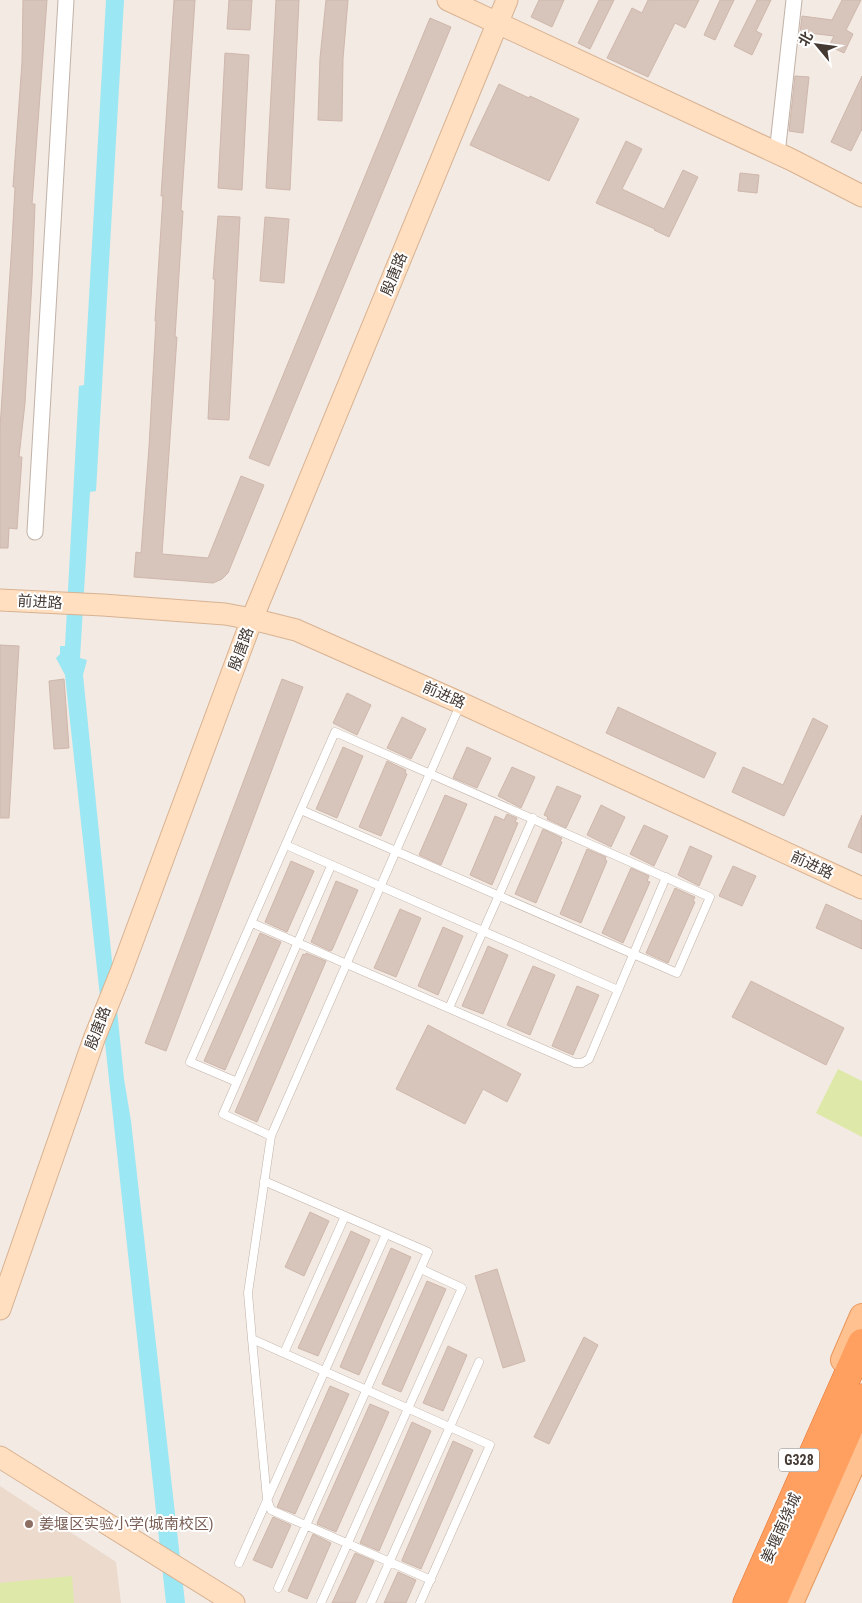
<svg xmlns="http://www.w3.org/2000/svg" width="862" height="1603" font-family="'Roboto Condensed','Noto Sans SC',sans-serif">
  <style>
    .education { fill: #ecdacc }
    .green { fill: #dee9a9 }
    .water { fill: #9be7f3 }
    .building { fill: #d7c4bb; stroke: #cfb7ab }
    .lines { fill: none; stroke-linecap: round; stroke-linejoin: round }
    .lane-casing { stroke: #c1b2a8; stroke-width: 9 }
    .street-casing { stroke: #c1b2a8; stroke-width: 17 }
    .secondary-casing { stroke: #d8b292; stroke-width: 23 }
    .primary-casing { stroke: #e9975b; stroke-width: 26 }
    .highway-casing { stroke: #e46e2b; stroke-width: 29 }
    .lane { stroke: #fff; stroke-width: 8 }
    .street { stroke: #fff; stroke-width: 15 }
    .secondary { stroke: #ffdfc0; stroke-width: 21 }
    .primary { stroke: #ffc18f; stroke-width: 24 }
    .highway { stroke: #ffa061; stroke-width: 28 }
    .education-dot { fill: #8d6e63; stroke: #fff; stroke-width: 2 }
    .labels { text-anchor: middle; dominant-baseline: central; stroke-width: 4; stroke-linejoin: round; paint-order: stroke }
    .shield { fill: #fff; stroke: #7c7470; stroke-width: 1 }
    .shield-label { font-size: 14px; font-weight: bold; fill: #443933 }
    .street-label { font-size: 15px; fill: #443933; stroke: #fff }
    .education-label { font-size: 15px; fill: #785e54; stroke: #fff; text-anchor: start }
  </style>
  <rect width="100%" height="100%" fill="#f2eae3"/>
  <!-- education -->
  <path class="education" d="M0 1486 116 1562 121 1603H0Z"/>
  <!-- green -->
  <path class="green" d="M838 1069 862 1081V1137L816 1113Z
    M72 1576 74 1603H0V1583Z"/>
  <!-- water -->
  <path class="water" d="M106 0H124L96 491 90 492 80 658 87 660 83 675 124 1079 131 1121 185 1603H166L65 675 56 658 60 654V646H65L79 386 84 385Z"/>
  <!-- building -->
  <path class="building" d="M23 0H47L32 204H35L32 281 25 403 19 457H22L17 529 9 528 8 548H0V428L12 242 15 187H13L22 62Z
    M174 0H195L181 210 183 211 175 337H177L162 554 208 558 241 476 264 485 228 573 222 579 213 583 134 577 136 552 141 553 149 447 156 321H155L163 196H161Z
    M229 0H252L250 30 227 29Z
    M276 0H299L290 190 266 188Z
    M326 0H348L343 59 342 121 318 120 320 58Z
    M539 0H564L552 27 531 17Z
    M599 0H614L590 49 578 43Z
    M648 0H699L685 28 675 23 648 77 607 58 632 8 642 13Z
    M720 0H734L715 40 704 35Z
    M757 0H771L756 31 762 34 752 55 734 46Z
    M842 0H861L846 30 853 34 844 53 829 46 834 36 800 32 802 16 832 20Z
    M430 18 451 27 269 466 249 458Z
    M225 53 249 55 242 190 218 188Z
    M795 76 809 77 803 133 789 131Z
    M862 76V129L851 151 831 142Z
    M499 84 529 98 530 96 579 119 549 181 470 145Z
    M626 141 642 149 622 189 664 209 683 170 698 177 669 237 654 230 655 229 596 203Z
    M740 173 759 175 757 193 738 191Z
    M218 216 240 217 229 420 208 419 215 279H213Z
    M265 217 289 219 284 283 260 281Z
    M0 645 19 646 9 818H0Z
    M64 679 69 748 54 749 49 681Z
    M282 679 303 687 166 1051 145 1043Z
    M347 693 371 705 357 735 333 723Z
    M618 707 716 753 704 778 606 733Z
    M402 717 426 729 411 759 387 748Z
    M813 718 828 726 784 816 732 792 743 767 783 785Z
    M343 747 363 756 337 818 316 809Z
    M467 747 491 758 477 788 453 778Z
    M387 761 406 770 405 773 407 774 381 836 359 827Z
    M512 767 535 777 521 808 498 796Z
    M557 786 581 796 566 828 547 819 548 817 544 815Z
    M445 795 467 804 441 865 419 855Z
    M601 805 625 817 611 847 587 835Z
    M507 814 517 818 515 822 518 823 492 885 470 875 495 816 504 820Z
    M862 815V853L848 847Z
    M644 825 668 836 654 866 630 854Z
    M543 829 562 838 560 841 562 842 536 903 515 894Z
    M690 846 712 856 699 886 678 875Z
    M587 849 606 857 605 860 607 861 581 923 560 914Z
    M291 861 314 871 287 932 265 922Z
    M733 866 756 876 742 906 719 896Z
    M631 868 649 876 647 881 650 882 623 943 602 933Z
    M336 881 358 890 332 950 330 951 311 942Z
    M675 888 695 897 693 901 695 902 668 963 646 953Z
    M826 904 862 921V949L816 928Z
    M400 909 421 918 396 977 374 968Z
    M443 927 463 936 438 995 418 986Z
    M260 933 281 942 225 1070 204 1061Z
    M488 946 508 955 483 1014 462 1006Z
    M306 953 326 961 257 1122 235 1112 303 954 305 955Z
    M533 966 555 975 530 1035 507 1025Z
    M751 981 844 1028 826 1065 732 1017Z
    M577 986 599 995 573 1055 552 1046Z
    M428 1025 521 1074 507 1102 483 1089 465 1124 396 1089Z
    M310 1212 329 1221 304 1276 285 1267Z
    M351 1231 370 1240 318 1356 298 1348Z
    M391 1248 411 1257 359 1375 340 1367Z
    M497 1269 525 1361 503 1368 475 1276Z
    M427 1281 446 1289 401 1392 382 1384Z
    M584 1337 598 1345 549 1444 534 1437Z
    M448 1346 467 1355 443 1411 423 1403Z
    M330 1386 349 1394 295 1514 277 1507Z
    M370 1404 389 1412 336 1532 317 1524 318 1521Z
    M412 1422 431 1431 379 1551 360 1543Z
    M453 1441 473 1450 421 1569 402 1561V1560Z
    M273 1517 291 1525 272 1568 253 1560Z
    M313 1534 331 1543 307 1599 288 1591Z
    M355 1553 374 1561 355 1603H332Z
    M398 1572 416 1580 406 1603H384Z"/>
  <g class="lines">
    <!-- lane casing -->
    <g class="lane-casing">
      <path id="lane" d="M286 845 618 990
        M252 923 575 1063H582L589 1059 666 877
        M449 1008 533 818
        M237 1082 190 1062 335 732 710 897 677 973 301 810
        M271 1136 223 1114 331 866
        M264 1181 428 1252 278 1588
        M252 1339 267 1499 271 1510 431 1580
        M284 1353 345 1216
        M239 1563 386 1234
        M321 1603 462 1288 421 1269
        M371 1603 479 1362
        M420 1603 490 1445 252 1339 248 1293 271 1136 460 705"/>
    </g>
    <!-- street casing -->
    <g class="street-casing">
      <path id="street" d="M777 154 794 0
        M35 532 66 0"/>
    </g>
    <!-- secondary casing -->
    <g class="secondary-casing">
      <path id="secondary" d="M448 0 792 160 862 196
        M0 600 103 605 225 614 252 619 296 630 461 703 862 888
        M0 1309 94 1039 121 972 252 619 507 0
        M0 1457 234 1603"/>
    </g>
    <!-- primary casing -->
    <g class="primary-casing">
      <path id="primary" d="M843 1360 862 1316
        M791 1603 862 1444"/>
    </g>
    <!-- highway casing -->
    <g class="highway-casing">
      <path id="highway" d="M747 1603 862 1343
        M772 1603 862 1398"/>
    </g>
    <!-- lane -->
    <use href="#lane" class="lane"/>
    <!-- street -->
    <use href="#street" class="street"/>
    <!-- secondary -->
    <use href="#secondary" class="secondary"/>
    <!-- primary -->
    <use href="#primary" class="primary"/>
    <!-- highway -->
    <use href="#highway" class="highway"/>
  </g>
  <!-- markers -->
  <circle class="education-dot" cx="29" cy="1524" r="5"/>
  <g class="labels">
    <!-- shield labels -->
    <rect class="shield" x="779" y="1448.5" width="40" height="23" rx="4"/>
    <g class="shield-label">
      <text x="799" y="1460">G328</text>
    </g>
    <!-- street labels -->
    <g class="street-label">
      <text transform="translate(394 274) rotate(-68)">殷唐路</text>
      <text transform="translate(40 602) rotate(3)">前进路</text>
      <text transform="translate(241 649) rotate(-70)">殷唐路</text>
      <text transform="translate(444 695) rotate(24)">前进路</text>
      <text transform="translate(812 865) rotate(25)">前进路</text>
      <text transform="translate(98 1028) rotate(-69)">殷唐路</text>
      <text transform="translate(781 1528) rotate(-66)">姜堰南绕城</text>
    </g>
    <!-- education labels -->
    <g class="education-label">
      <text x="39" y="1524">姜堰区实验小学(城南校区)</text>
    </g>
  </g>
  <!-- north arrow -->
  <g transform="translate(817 45) rotate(299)" stroke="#ffffff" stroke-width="4" paint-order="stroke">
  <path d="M0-4L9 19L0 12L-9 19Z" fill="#443933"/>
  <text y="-8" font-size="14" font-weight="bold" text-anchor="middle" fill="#443933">北</text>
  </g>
</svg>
